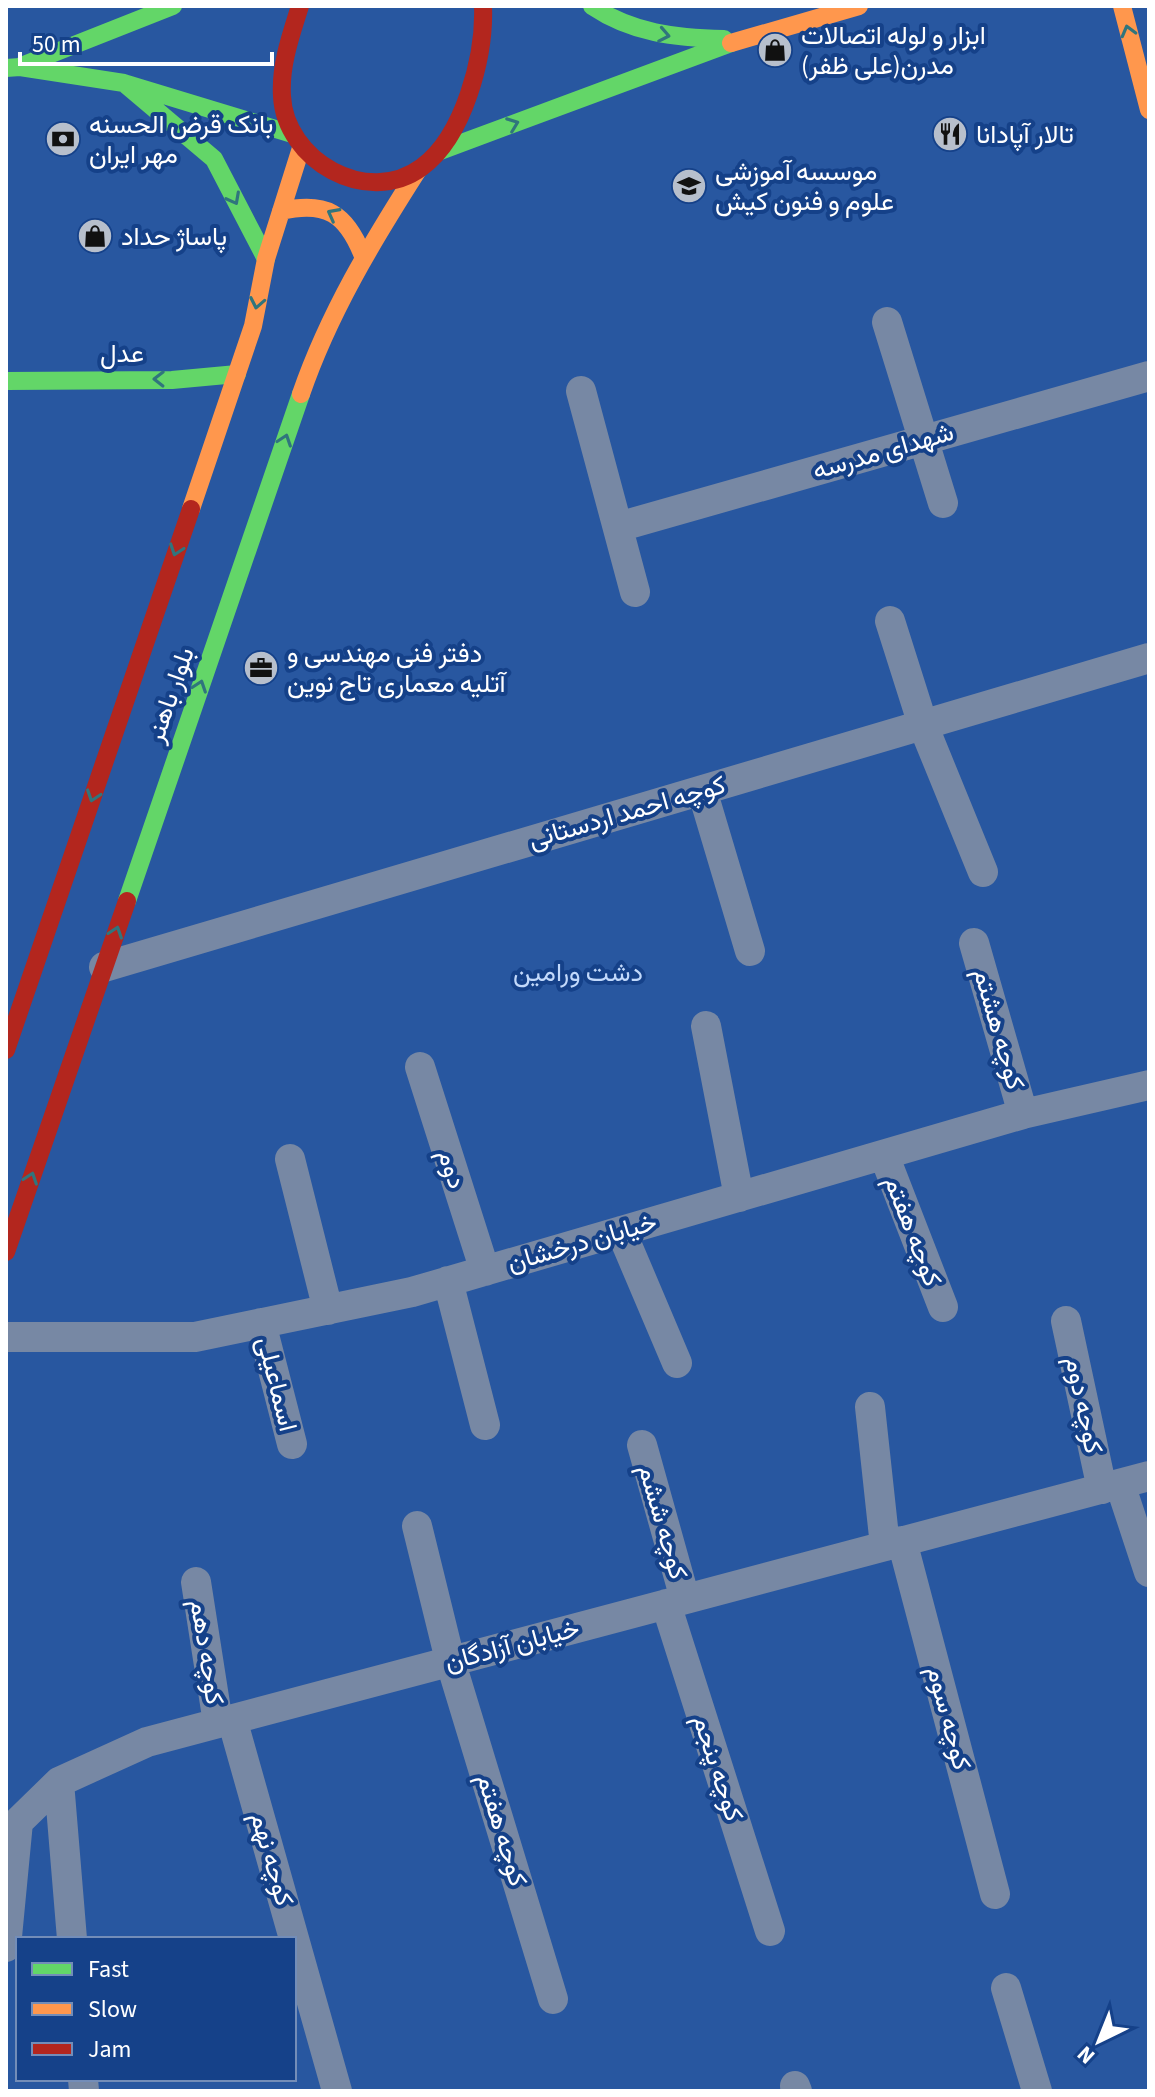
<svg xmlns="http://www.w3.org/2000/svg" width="1155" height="2097" font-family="'Source Sans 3',Vazirmatn,sans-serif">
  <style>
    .green { fill: #2857a0; fill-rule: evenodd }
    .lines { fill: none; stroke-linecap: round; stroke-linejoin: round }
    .street { stroke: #7788a4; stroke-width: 30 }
    .fast { stroke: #63d668; stroke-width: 18 }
    .slow { stroke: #ff974d; stroke-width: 18 }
    .jam { stroke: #b3261e; stroke-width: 18 }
    .oneway { stroke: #30757d }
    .labels { text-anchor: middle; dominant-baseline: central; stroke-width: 8; stroke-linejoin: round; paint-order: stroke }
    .poi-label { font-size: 26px; fill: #fff; stroke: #154189; text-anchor: start }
    .street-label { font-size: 26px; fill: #fff; stroke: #154189 }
    .park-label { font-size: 26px; fill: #c2d9fb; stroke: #154189 }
  </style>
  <rect width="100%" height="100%" fill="#30476e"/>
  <!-- green -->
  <path class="green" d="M6 6H1149V2091H6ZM18 1939H294V2079H18Z"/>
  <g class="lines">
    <!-- street -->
    <path class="street" d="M887 322 943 503
      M581 391 635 592
      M618 527 1149 376
      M890 621 923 725 983 872
      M702 790 750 951
      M974 943 1023 1114
      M104 967 1149 658
      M706 1026 739 1197
      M420 1067 485 1271
      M884 1155 943 1307
      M290 1159 328 1310
      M621 1231 677 1363
      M448 1281 485 1425
      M1066 1321 1102 1489
      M261 1323 292 1444
      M6 1337H195L412 1292 1023 1114 1149 1085
      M870 1407 885 1546
      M642 1445 685 1599
      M1120 1484 1149 1572
      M417 1526 450 1660 553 1999
      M902 1541 995 1894
      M196 1582 218 1723
      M666 1604 770 1931
      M232 1719 337 2091
      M59 1782 72 1939
      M6 1947 18 1822 59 1782 147 1742 1149 1476
      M1006 1988 1037 2091
      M83 2079 84 2091
      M795 2086 797 2091"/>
    <!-- fast -->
    <path class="fast" d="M592 6C632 33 676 38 724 39
      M21 66 173 6
      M6 68 20 67 124 83 292 134
      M124 83 214 159 266 259
      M440 151 731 43
      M6 381 172 380 237 374
      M127 901 301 394"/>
    <!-- slow -->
    <path class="slow" d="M1122 6 1149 110
      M731 43 859 6
      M281 211C326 201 346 213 363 256
      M301 394C329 313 372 242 418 170
      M191 509 253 326 266 259 301 148"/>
    <!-- jam -->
    <path class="jam" d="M300 6C291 35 280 65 282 96 285 160 367 208 422 167 464 136 485 56 483 6
      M6 1050 191 509
      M6 1252 127 901"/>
  </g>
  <!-- one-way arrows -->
  <defs><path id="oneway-chevron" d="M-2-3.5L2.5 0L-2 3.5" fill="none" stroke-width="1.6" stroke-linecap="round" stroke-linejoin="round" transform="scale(2)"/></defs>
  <g class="oneway">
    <use href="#oneway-chevron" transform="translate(1128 31) rotate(-105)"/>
    <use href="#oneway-chevron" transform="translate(664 35) rotate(11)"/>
    <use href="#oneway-chevron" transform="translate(513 124) rotate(-21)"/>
    <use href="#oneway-chevron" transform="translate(234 199) rotate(62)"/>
    <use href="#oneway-chevron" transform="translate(333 214) rotate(-152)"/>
    <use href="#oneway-chevron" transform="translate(257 303) rotate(101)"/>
    <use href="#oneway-chevron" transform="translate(159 379) rotate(-179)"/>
    <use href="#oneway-chevron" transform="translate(285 440) rotate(-71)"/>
    <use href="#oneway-chevron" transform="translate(176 550) rotate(109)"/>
    <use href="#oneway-chevron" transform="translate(200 686) rotate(-71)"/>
    <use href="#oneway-chevron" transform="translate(93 796) rotate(109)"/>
    <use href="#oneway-chevron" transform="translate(116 932) rotate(-71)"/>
    <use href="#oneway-chevron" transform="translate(31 1178) rotate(-71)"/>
  </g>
  <!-- icons -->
  <defs>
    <g id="shop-disc" transform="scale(1.8)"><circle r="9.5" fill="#b7bfcc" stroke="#154189"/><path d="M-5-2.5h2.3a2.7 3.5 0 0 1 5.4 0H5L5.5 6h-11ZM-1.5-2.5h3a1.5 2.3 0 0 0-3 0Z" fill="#111"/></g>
    <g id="restaurant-disc" transform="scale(1.8)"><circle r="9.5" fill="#b7bfcc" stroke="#154189"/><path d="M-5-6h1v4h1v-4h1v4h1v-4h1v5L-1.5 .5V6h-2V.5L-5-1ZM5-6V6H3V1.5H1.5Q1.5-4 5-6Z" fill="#111"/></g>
    <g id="bank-disc" transform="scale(1.8)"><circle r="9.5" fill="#b7bfcc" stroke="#154189"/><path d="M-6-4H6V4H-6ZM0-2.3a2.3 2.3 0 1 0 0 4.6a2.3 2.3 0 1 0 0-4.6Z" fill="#111"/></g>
    <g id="school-disc" transform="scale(1.8)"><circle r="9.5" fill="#b7bfcc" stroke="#154189"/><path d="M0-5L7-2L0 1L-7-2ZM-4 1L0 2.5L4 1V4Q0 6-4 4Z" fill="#111"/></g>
    <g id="office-disc" transform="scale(1.8)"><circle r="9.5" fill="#b7bfcc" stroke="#154189"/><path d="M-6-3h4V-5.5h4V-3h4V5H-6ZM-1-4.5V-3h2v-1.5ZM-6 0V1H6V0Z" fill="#111"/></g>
  </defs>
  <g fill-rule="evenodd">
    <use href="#shop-disc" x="775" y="50"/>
    <use href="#restaurant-disc" x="950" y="134"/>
    <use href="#bank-disc" x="63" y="139"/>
    <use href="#school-disc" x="689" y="186"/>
    <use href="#shop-disc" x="95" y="236"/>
    <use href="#office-disc" x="261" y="668"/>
  </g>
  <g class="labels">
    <!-- poi labels -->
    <g class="poi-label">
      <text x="801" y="35">ابزار و لوله اتصالات<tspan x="801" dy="30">مدرن(علی ظفر)</tspan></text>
      <text x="89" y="124">بانک قرض الحسنه<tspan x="89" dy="30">مهر ایران</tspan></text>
      <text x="976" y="134">تالار آپادانا</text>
      <text x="715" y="171">موسسه آموزشی<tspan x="715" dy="30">علوم و فنون کیش</tspan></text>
      <text x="121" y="236">پاساژ حداد</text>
      <text x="287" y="653">دفتر فنی مهندسی و<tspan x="287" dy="30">آتلیه معماری تاج نوین</tspan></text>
    </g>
    <!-- street labels -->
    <g class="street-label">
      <text x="122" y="353">عدل</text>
      <text transform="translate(883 451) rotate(-16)">شهدای مدرسه</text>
      <text transform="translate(170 695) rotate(-71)">بلوار باهنر</text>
      <text transform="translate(627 812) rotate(-16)">کوچه احمد اردستانی</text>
      <text transform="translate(999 1029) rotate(74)">کوچه هشتم</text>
      <text transform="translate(452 1169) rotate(72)">دوم</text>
      <text transform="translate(913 1231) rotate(69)">کوچه هفتم</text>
      <text transform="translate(582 1242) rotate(-16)">خیابان درخشان</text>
      <text transform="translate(277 1384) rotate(76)">اسماعیلی</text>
      <text transform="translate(1084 1405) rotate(78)">کوچه دوم</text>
      <text transform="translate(663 1522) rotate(74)">کوچه ششم</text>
      <text transform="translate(512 1645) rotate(-15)">خیابان آزادگان</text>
      <text transform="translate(207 1652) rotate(81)">کوچه دهم</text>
      <text transform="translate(949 1718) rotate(75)">کوچه سوم</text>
      <text transform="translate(718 1768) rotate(72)">کوچه پنجم</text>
      <text transform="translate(502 1830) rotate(73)">کوچه هفتم</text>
      <text transform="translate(272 1859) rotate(74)">کوچه نهم</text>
    </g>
    <!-- park labels -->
    <g class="park-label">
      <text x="578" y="972">دشت ورامین</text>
    </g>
  </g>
  <!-- border -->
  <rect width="1155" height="2097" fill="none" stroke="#ffffff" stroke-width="16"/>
  <!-- legend -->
  <rect x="16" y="1937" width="280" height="144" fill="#154189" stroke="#738db8" stroke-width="2"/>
  <rect x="32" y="1963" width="40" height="12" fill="#63d668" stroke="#738db8" stroke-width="2"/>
  <text x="88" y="1977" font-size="24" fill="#ffffff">Fast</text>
  <rect x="32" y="2003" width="40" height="12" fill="#ff974d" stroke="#738db8" stroke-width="2"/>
  <text x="88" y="2017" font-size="24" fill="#ffffff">Slow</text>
  <rect x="32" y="2043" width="40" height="12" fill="#b3261e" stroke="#738db8" stroke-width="2"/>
  <text x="88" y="2057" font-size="24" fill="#ffffff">Jam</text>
  <!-- north arrow -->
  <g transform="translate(1099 2041) rotate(223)" stroke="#154189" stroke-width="6" paint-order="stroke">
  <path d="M0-6L14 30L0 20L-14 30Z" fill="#ffffff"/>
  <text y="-12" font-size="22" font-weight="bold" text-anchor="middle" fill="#ffffff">N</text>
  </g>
  <!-- scale -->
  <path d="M20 52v12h252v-12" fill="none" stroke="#ffffff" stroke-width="4"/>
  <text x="32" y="52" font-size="24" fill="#ffffff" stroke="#154189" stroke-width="6" paint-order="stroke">50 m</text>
</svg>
